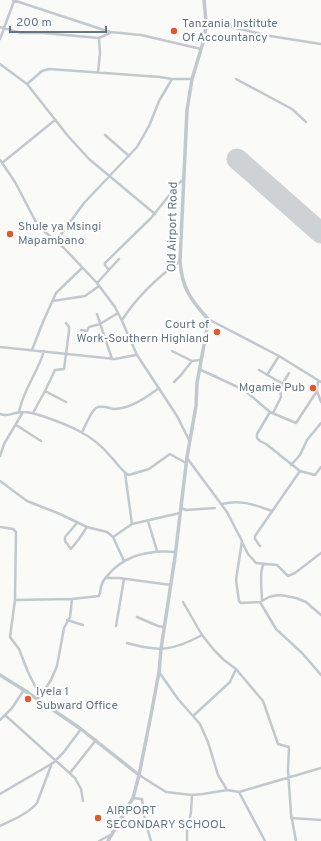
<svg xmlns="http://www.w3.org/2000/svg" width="321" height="841" font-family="Overpass,sans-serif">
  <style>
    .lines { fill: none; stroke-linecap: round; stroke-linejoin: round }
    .runway { stroke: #ced2d4; stroke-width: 21 }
    .minor { stroke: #c3c8cc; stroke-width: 2.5 }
    .tertiary { stroke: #c3c8cc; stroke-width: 3.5 }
    .poi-dot { fill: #e4572e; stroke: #fff; stroke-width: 1.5 }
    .labels { text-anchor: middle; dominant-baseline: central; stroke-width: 4; stroke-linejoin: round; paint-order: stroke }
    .poi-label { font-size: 12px; fill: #657683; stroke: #fff; text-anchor: start }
    .street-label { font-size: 12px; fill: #657683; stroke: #fff }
  </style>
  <rect width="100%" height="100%" fill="#fafaf8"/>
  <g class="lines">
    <!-- runway -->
    <path class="runway" d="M237 159 321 233"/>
    <!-- minor -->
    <path class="minor" d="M13 0 110 32 141 35 201 49
      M206 21 270 36 321 44
      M0 27 21 33H43L99 38 110 33
      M0 39 14 1
      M0 64 27 84 68 136 89 159 155 214
      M98 72 100 53 99 38
      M236 79 292 109 306 122
      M27 84 42 71 49 69 160 77 172 79H192
      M105 135 129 156
      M0 160 15 182 38 226 64 248 97 283 115 307 122 321 137 355 177 416 189 440
      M2 163 55 120
      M56 241 84 203 137 147 149 126 159 101 172 79
      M109 270 105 265V263L151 218 179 183 183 180
      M97 283 119 259
      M53 301 85 296 99 286
      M97 314 112 359
      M208 319 279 356 321 382
      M122 320C137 297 158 277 180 261
      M81 330 87 331 89 327 100 324 118 313
      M0 347 115 359 136 355
      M32 350 43 322 56 293 82 268
      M172 351 192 361 200 360
      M199 369 244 390 270 412 257 434V438L260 441 266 444 300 471 315 475 321 467
      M259 370 283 384
      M267 375 279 356
      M318 380 317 391 321 402
      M174 382 181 375 192 361
      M45 391 66 402
      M19 412C23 390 38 372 44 351
      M270 412 296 423 317 391
      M33 413 45 391 55 370 64 369 69 331V327L66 323
      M273 413 281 397C279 389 284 381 289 373
      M0 414C10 418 14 411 24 412 35 412 68 425 79 431 91 437 103 447 112 458 118 464 122 472 129 475L149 469 170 454 186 463
      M16 425 41 441
      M82 432C85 427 91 411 96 408 101 405 109 408 114 409 130 409 147 397 159 388
      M0 456 4 444 23 412
      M187 458 227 512 242 541 236 580 239 601 241 603 260 602 269 597 278 595 286 596 296 598 306 602 321 615
      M291 465 300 455 307 440 321 423
      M125 473 132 524
      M0 481 27 501 60 514 87 527 107 532 113 537 132 524 180 513
      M222 504C240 499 255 505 272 511
      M181 508 186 510 215 508
      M148 521 157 551
      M77 523 65 537V541L71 549 79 539 87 527
      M0 527 13 529 16 532 15 600 10 637 19 649 28 672 40 696
      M113 537 124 561
      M242 542 248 554 256 563 277 565 288 576 295 573 321 553
      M260 546 255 539V536L300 471
      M107 578H119L171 585
      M15 600 72 599
      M262 601C262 589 259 576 263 565
      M183 602 202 635
      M260 602 276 629 302 653 321 675
      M137 617 158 626 164 627
      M67 620 83 625
      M116 626 124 579
      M127 643C159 652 173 651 202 635L214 650 224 660 236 669 263 701 278 744 289 747 288 770 291 814 296 841
      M159 672 178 699 200 724 208 742 218 775 227 790
      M38 700 51 680 57 666 64 628 70 617 72 599 99 596C101 592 100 587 102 584 103 580 107 576 109 574 126 554 151 550 176 552
      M5 715 75 778 81 789 83 801
      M193 716 230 682 236 669
      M0 720 12 708 24 690
      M70 773 96 740
      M139 775 166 792 192 795 203 794 227 790 239 792 265 841
      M239 792 321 768
      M0 794 53 763 63 753 81 729
      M133 798 142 799 145 821 151 841
      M291 818 321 820
      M0 826C12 820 28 814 37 803L52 763
      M99 841 112 834
      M187 841V831L191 812 192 795"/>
    <!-- tertiary -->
    <path class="tertiary" d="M0 675 24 690 81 729 139 775
      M108 841 133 798 139 775 151 715 159 672 161 649 175 557 187 457 196 406 197 383 208 323V319C190 299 182 288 180 261L187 110 192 79 205 36 206 21 204 0"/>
  </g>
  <!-- markers -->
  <g class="poi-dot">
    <circle cx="174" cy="31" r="4"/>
    <circle cx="10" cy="234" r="4"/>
    <circle cx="217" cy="332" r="4"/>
    <circle cx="313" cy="388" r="4"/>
    <circle cx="28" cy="699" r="4"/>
    <circle cx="98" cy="818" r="4"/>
  </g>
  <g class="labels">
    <!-- poi labels -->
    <g class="poi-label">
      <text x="182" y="24">Tanzania Institute<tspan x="182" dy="14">Of Accountancy</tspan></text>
      <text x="18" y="227">Shule ya Msingi<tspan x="18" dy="14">Mapambano</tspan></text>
      <text x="209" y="325" text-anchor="end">Court of<tspan x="209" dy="14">Work-Southern Highland</tspan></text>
      <text x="305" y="388" text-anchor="end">Mgamie Pub</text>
      <text x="36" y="692">Iyela 1<tspan x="36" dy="14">Subward Office</tspan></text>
      <text x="106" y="811">AIRPORT<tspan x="106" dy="14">SECONDARY SCHOOL</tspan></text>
    </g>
    <!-- street labels -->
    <g class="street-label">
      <text transform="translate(173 227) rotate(-89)">Old Airport Road</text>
    </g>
  </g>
  <!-- scale -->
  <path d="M10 26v6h96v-6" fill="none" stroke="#657683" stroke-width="2"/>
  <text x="16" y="26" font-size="12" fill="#657683" stroke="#ffffff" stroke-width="3" paint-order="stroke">200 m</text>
</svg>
